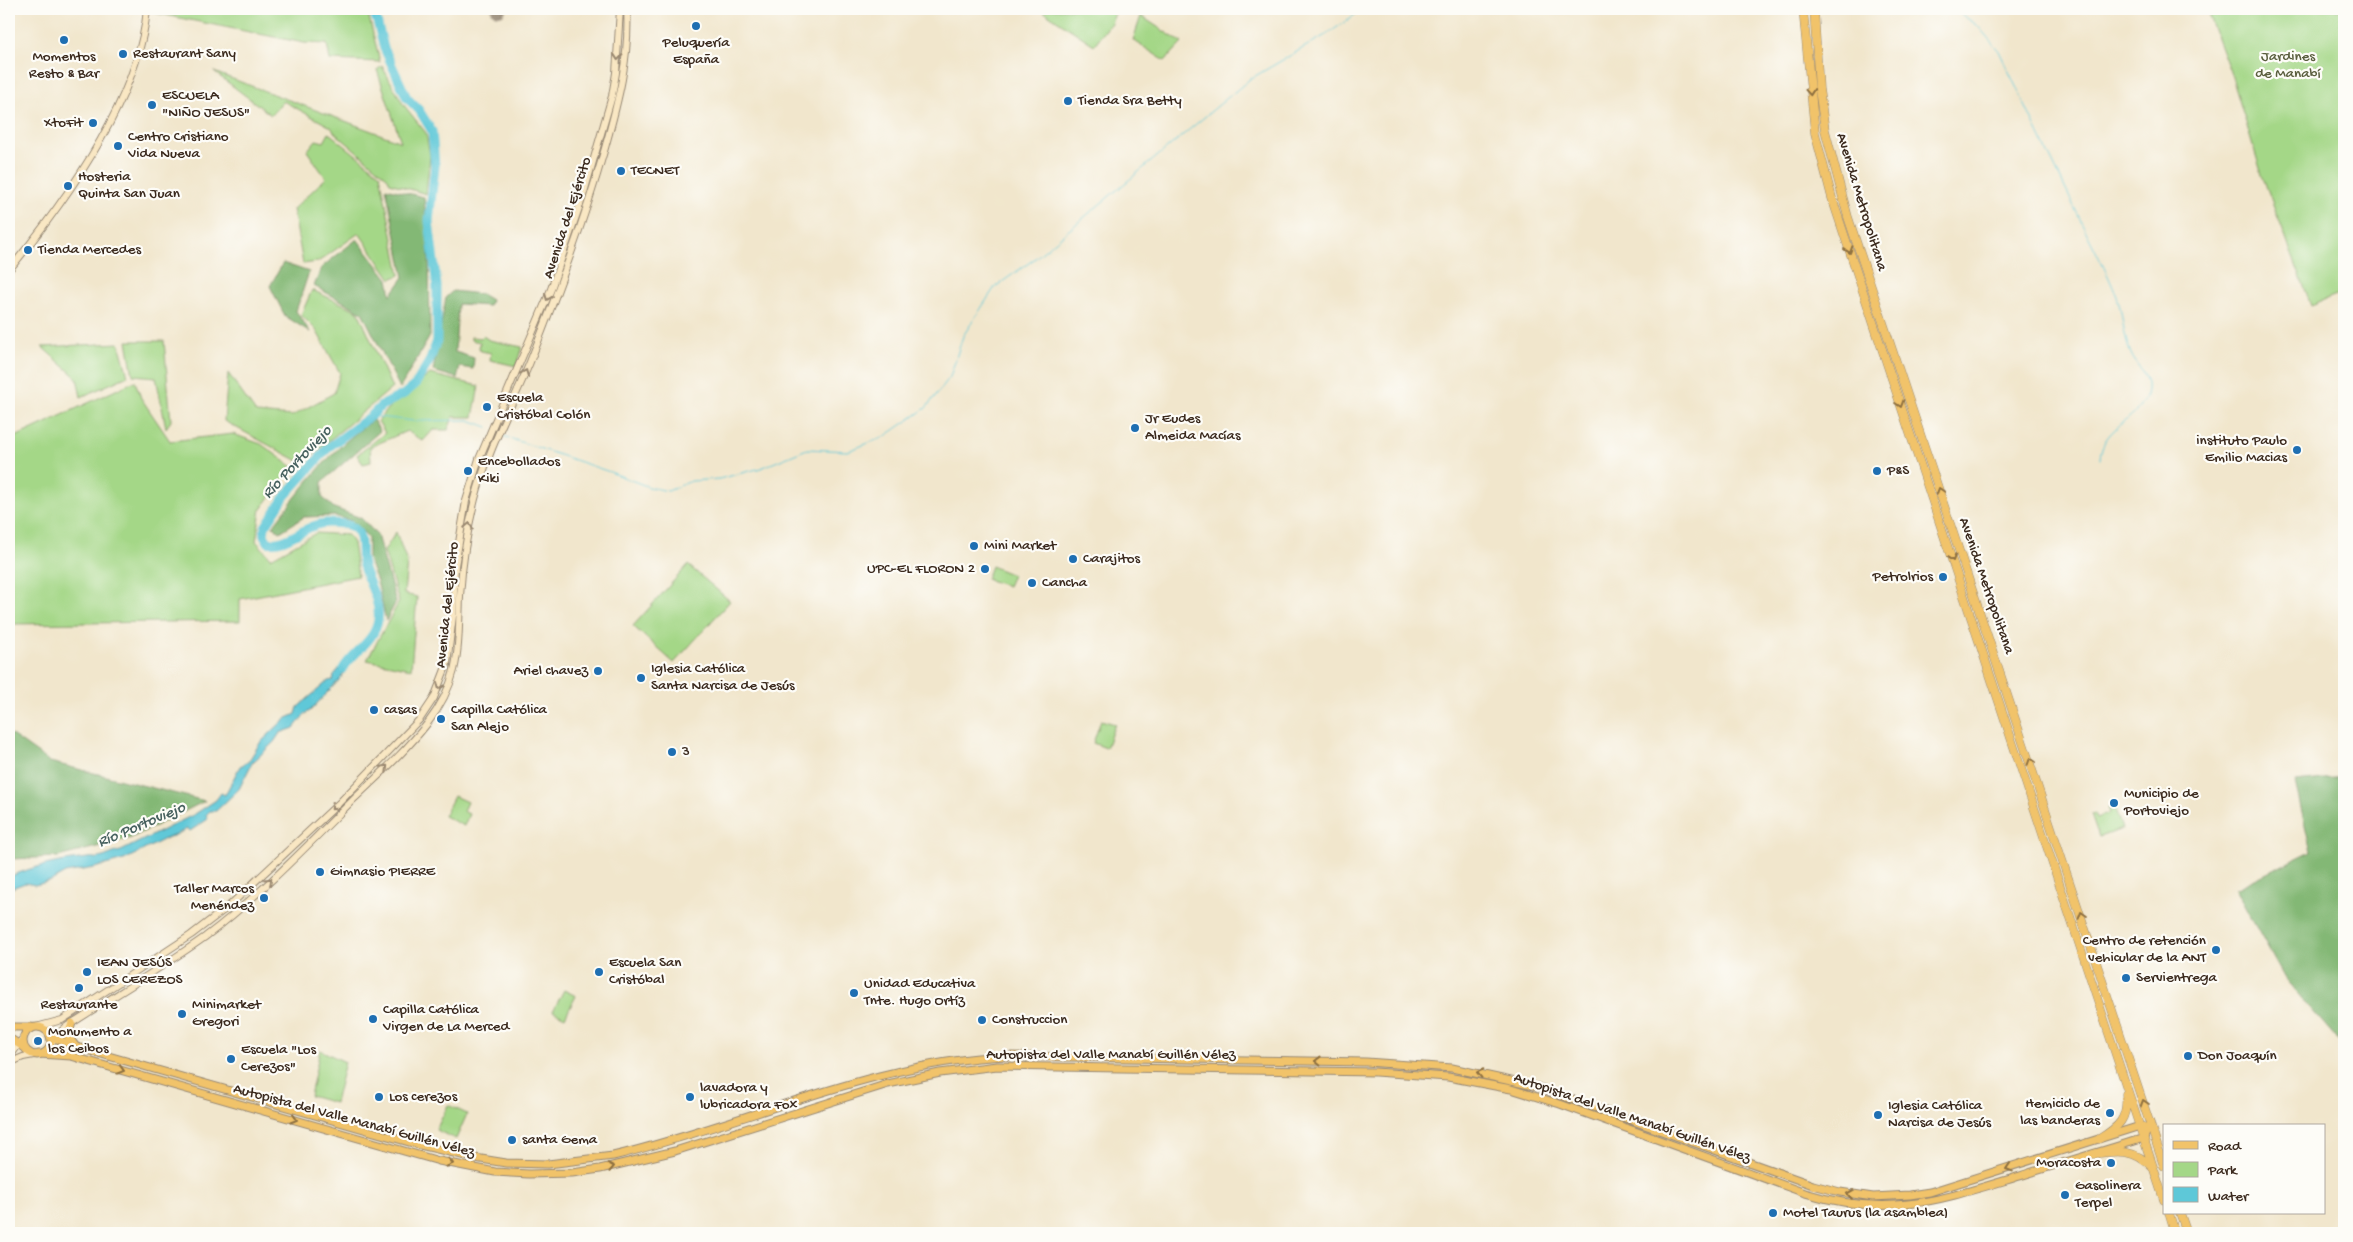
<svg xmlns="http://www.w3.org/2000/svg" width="2353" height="1242" font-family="'Gochi Hand',sans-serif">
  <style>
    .green { fill: #a4d787; stroke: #708052 }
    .forest { fill: #83b874; stroke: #5f7149 }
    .water { fill: #5ec8d8; stroke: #4c797b }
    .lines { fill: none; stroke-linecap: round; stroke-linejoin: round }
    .stream { stroke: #5ec8d8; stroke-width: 1 }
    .river { stroke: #5ec8d8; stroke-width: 9 }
    .taxiway { stroke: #968875; stroke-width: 14 }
    .secondary-casing { stroke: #968875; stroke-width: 8 }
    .primary-casing { stroke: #968875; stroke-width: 9 }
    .highway-casing { stroke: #968875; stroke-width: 9 }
    .secondary { stroke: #f9e7c3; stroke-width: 6 }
    .primary { stroke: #f1c36a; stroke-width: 7 }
    .highway { stroke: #f1c36a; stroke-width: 8 }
    .oneway { stroke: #9a8870 }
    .oneway2 { stroke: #8d6f40 }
    .poi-dot { fill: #1f6fb2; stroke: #fdfcf7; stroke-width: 2 }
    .labels { text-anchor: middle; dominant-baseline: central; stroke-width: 4.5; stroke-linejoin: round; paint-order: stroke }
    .poi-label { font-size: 15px; fill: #3b2a1e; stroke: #fdfcf7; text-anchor: start }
    .park-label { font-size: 15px; fill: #5a5e3e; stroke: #fdfcf7 }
    .street-label { font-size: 15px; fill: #3b2a1e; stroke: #fdfcf7 }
    .water-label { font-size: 16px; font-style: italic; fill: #47615f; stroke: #fdfcf7 }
  </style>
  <rect width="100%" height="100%" fill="#fdfcf7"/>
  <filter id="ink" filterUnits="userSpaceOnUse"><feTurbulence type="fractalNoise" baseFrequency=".02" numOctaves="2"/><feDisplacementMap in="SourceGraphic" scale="10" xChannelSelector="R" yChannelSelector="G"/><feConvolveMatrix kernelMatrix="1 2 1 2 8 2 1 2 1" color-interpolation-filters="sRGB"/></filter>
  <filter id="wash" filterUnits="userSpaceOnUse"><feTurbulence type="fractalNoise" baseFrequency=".0096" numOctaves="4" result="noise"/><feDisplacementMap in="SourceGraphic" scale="20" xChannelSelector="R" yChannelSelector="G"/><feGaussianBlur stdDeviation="1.12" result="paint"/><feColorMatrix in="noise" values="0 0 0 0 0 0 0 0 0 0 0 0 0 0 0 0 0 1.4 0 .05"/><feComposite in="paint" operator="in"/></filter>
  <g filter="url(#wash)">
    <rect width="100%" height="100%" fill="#f1e6cc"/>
    <!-- green -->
    <path class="green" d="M155 9H367L380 62 330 60 327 44 304 43 155 13Z
      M1044 9H1117L1111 23 1094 45 1043 11Z
      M2206 9H2344V292L2311 305 2262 175 2232 77Z
      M1141 16 1182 43 1165 61 1133 40Z
      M382 66 403 104 426 133 430 156 426 194 390 183 388 178 334 132 331 127 283 101 271 115 214 72 401 142 377 70Z
      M329 133 380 174 400 275 391 279 359 233 318 262 303 264 293 209 326 178 307 151 316 140 324 142Z
      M312 290 358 311 392 388 302 463 224 421 228 373 256 413 292 416 334 393 340 373 316 330 301 315Z
      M483 336 489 340 522 347 516 366 490 360 491 353 481 351 479 348 480 342 471 340V337L481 338Z
      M127 341H164L171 421 166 428 156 377 133 375Z
      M119 343 128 376 81 397 77 378 42 347Z
      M430 374 479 386 473 417H453L448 430H433L423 441 407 431 370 447 371 462 363 464 357 455 385 433 378 421 387 409Z
      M135 381 141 398 170 441 233 434 261 444 293 467 261 509 256 541 271 558 316 533 348 535 353 543 358 576 240 599V621L11 624 9 618V440Z
      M396 532 407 562 404 594 417 597 411 669 367 660 399 602 384 551Z
      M688 565 730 601 674 663 633 626Z
      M991 566 1013 575 1008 586 986 579Z
      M1101 720 1115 724 1106 748 1093 743Z
      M454 796 467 802 463 811 469 814 464 826 444 816Z
      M2114 806 2122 829 2099 837 2091 814 2095 813 2097 818 2110 813 2108 808Z
      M564 990 576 996 565 1017 553 1011Z
      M320 1050 345 1062 335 1103 310 1096Z
      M448 1105 467 1114 456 1139 436 1130Z"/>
    <!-- forest -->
    <path class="forest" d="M386 188 424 197 429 259 430 336 400 388 362 312 314 286 322 267 357 239 388 279 391 295 404 277Z
      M283 263 309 272 296 311 310 332 285 316 270 286Z
      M453 291 481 294 491 300 489 306 458 304 455 352 474 358 473 369 460 367 457 378 433 371 446 297Z
      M373 420 380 431 322 482V497L334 508 361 518 377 535 396 602 386 621 377 581 368 559V537L352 521 335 516 304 517 280 532 273 526C303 487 332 448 373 420Z
      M9 733 50 762 205 801 131 838 58 857 11 859 9 856Z
      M2344 777V1047L2285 979 2235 889 2311 851 2295 782Z"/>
    <!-- water -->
    <path class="water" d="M358 646 341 678 310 711 305 714 294 728 280 733 274 742 252 763 239 789 216 811H210L206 815 208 819 190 831 187 829C180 832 176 836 169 837L124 860 94 868 65 873 51 881 35 885 25 883 9 889V877C33 866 61 861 88 858 91 857 96 859 99 858 106 857 113 852 121 851L195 814 216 800 221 793 225 795 240 766 248 762 260 743 285 719 296 714 298 707 328 681 333 680 334 675Z"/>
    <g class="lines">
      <!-- stream -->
      <path class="stream" d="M1953 9 1977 25 1999 51C2025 106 2052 161 2078 215 2090 241 2105 267 2116 294 2124 313 2122 336 2132 356 2137 366 2149 376 2147 390 2143 421 2101 424 2100 459
        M371 416 413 421 469 420 488 427
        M503 436 610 472 649 487 668 491 691 481 719 479 761 468 807 449 848 451 884 437 926 408 950 377 963 336 995 287 1033 260 1250 79 1329 33 1363 9"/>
      <!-- river -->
      <path class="river" d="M343 669C352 652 375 642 378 620 381 598 365 580 362 561 360 550 364 536 354 528 348 523 336 523 328 523 306 523 288 546 268 542L264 535 265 527 285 496 329 447 371 416 381 406 404 394 415 385 430 360 437 341V286L429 221 435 166 432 131 419 110 407 98 384 48 377 21 371 9"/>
      <!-- taxiway -->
      <path class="taxiway" d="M498 9H499"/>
    </g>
  </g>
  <g filter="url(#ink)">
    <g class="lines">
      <!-- secondary casing -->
      <g class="secondary-casing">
        <path id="secondary" d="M9 270C65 202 139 99 147 9
          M36 1027 62 1020 191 935 229 906 339 803 420 719 434 698 447 664 453 616 455 566 466 501 479 459 551 289 583 196 612 96 616 73 620 9
          M50 1047 54 1038 66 1027C112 997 160 969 205 937 257 898 308 845 354 799 379 775 406 751 427 724 461 680 458 649 460 596 462 564 467 531 475 499 487 452 511 408 530 362 558 292 584 221 605 148 618 102 630 57 627 9
          M9 1058 25 1035
          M9 1063 23 1057 39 1054"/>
      </g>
      <!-- primary casing -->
      <g class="primary-casing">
        <path id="primary" d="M72 1023 68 1036 76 1047
          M9 1027H31
          M23 1041a14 14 0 1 1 28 0a14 14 0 1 1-28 0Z
          M47 1031 57 1039 77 1047 416 1144 475 1158 506 1163 548 1164 613 1156C744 1125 872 1061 1008 1056L1366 1062 1452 1068 1538 1087 1813 1185 1840 1192 1873 1197 1910 1195 1930 1192 2140 1126 2143 1127
          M9 1038 25 1048
          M39 1054 71 1056 439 1161 495 1172 529 1174 572 1173 600 1169 675 1151 888 1084 940 1073 997 1066 1375 1072 1448 1077 1511 1089 1560 1104 1805 1193C1889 1219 1940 1200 2020 1176 2061 1163 2103 1151 2144 1138L2150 1123"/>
      </g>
      <!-- highway casing -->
      <g class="highway-casing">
        <path id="highway" d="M1803 9 1815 133 1832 198 2164 1200
          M1814 9 1819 89 1825 130 1848 217 2164 1166
          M2099 1139C2119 1127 2128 1119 2126 1094
          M2094 1154C2118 1150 2135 1149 2153 1168
          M2169 1213 2175 1233
          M2180 1213 2187 1233"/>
      </g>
      <!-- secondary -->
      <use href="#secondary" class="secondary"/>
      <!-- primary -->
      <use href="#primary" class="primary"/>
      <!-- highway -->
      <use href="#highway" class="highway"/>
    </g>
    <!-- one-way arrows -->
    <defs><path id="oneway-chevron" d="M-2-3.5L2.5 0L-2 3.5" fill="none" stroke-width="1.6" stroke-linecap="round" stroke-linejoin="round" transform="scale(1.25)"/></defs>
    <g class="oneway">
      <use href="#oneway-chevron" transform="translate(618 57) rotate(95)"/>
      <use href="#oneway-chevron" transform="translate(548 297) rotate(112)"/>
      <use href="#oneway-chevron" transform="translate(525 373) rotate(-68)"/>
      <use href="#oneway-chevron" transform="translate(469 526) rotate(-79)"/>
      <use href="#oneway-chevron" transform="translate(440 686) rotate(114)"/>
      <use href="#oneway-chevron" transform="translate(385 768) rotate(-45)"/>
      <use href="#oneway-chevron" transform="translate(334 807) rotate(137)"/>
      <use href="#oneway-chevron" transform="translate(269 881) rotate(-43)"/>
    </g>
    <g class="oneway2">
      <use href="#oneway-chevron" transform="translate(1810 92) rotate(85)"/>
      <use href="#oneway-chevron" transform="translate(1849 250) rotate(71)"/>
      <use href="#oneway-chevron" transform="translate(1900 404) rotate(72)"/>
      <use href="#oneway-chevron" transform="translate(1940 491) rotate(-108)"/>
      <use href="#oneway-chevron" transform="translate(1952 558) rotate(71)"/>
      <use href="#oneway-chevron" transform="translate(2031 761) rotate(-108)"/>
      <use href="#oneway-chevron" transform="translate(2082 915) rotate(-108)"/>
      <use href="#oneway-chevron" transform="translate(1318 1061) rotate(-179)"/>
      <use href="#oneway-chevron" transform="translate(121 1070) rotate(16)"/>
      <use href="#oneway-chevron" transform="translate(1480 1073) rotate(-168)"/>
      <use href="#oneway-chevron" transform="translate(2144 1103) rotate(-108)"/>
      <use href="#oneway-chevron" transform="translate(294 1119) rotate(16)"/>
      <use href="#oneway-chevron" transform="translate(450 1163) rotate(13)"/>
      <use href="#oneway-chevron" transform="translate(611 1167) rotate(-11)"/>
      <use href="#oneway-chevron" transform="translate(2009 1168) rotate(162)"/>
      <use href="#oneway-chevron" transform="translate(1850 1194) rotate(-172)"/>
    </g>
  </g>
  <!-- markers -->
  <g class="poi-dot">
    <circle cx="696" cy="26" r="5"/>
    <circle cx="64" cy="40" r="5"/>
    <circle cx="123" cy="54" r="5"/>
    <circle cx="1068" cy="101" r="5"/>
    <circle cx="152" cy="105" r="5"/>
    <circle cx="93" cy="123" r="5"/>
    <circle cx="118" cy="146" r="5"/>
    <circle cx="621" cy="171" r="5"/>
    <circle cx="68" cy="186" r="5"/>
    <circle cx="28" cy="250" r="5"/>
    <circle cx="487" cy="407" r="5"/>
    <circle cx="1135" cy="428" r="5"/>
    <circle cx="2297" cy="450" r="5"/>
    <circle cx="468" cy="471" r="5"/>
    <circle cx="1877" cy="471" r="5"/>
    <circle cx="974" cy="546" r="5"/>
    <circle cx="1073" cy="559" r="5"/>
    <circle cx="985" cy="569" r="5"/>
    <circle cx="1943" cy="577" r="5"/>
    <circle cx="1032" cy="583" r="5"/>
    <circle cx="598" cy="671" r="5"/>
    <circle cx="641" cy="678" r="5"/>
    <circle cx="374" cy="710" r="5"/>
    <circle cx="441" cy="719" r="5"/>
    <circle cx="672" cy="752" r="5"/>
    <circle cx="2114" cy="803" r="5"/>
    <circle cx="320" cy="872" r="5"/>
    <circle cx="264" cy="898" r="5"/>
    <circle cx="2216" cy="950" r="5"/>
    <circle cx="87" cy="972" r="5"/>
    <circle cx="599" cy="972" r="5"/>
    <circle cx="2126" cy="978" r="5"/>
    <circle cx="79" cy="988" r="5"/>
    <circle cx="854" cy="993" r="5"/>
    <circle cx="182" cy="1014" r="5"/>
    <circle cx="373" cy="1019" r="5"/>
    <circle cx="982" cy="1020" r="5"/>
    <circle cx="38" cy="1041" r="5"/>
    <circle cx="2188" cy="1056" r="5"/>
    <circle cx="231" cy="1059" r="5"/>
    <circle cx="379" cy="1097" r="5"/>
    <circle cx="690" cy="1097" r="5"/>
    <circle cx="2110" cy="1113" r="5"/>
    <circle cx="1878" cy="1115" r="5"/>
    <circle cx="512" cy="1140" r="5"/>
    <circle cx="2111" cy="1163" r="5"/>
    <circle cx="2065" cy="1195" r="5"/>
    <circle cx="1773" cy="1213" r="5"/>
  </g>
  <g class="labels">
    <!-- poi labels -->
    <g class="poi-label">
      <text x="696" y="43" text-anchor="middle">Peluquería<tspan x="696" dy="17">España</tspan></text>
      <text x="133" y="54">Restaurant Sany</text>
      <text x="64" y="57" text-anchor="middle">Momentos<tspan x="64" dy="17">Resto &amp; Bar</tspan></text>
      <text x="162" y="96">ESCUELA<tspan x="162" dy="17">"NIÑO JESUS"</tspan></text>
      <text x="1078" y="101">Tienda Sra Betty</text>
      <text x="83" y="123" text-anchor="end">XtoFit</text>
      <text x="128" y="137">Centro Cristiano<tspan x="128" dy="17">Vida Nueva</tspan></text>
      <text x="631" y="171">TECNET</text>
      <text x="78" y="177">Hosteria<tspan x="78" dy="17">Quinta San Juan</tspan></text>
      <text x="38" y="250">Tienda Mercedes</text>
      <text x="497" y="398">Escuela<tspan x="497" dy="17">Cristóbal Colón</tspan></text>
      <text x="1145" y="419">Jr Eudes<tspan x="1145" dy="17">Almeida Macías</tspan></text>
      <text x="2287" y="441" text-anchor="end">instituto Paulo<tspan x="2287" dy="17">Emilio Macias</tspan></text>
      <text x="478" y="462">Encebollados<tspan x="478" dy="17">Kiki</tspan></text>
      <text x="1887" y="471">P&amp;S</text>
      <text x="984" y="546">Mini Market</text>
      <text x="1083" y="559">Carajitos</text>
      <text x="975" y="569" text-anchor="end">UPC-EL FLORON 2</text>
      <text x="1933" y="577" text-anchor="end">Petrolrios</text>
      <text x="1042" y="583">Cancha</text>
      <text x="651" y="669">Iglesia Católica<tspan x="651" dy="17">Santa Narcisa de Jesús</tspan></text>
      <text x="588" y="671" text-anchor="end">Ariel chavez</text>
      <text x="384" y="710">casas</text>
      <text x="451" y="710">Capilla Católica<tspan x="451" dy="17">San Alejo</tspan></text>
      <text x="682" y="752">3</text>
      <text x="2124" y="794">Municipio de<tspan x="2124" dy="17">Portoviejo</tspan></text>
      <text x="330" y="872">Gimnasio PIERRE</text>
      <text x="254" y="889" text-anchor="end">Taller Marcos<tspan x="254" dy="17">Menéndez</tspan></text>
      <text x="2206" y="941" text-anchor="end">Centro de retención<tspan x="2206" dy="17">vehicular de la ANT</tspan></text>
      <text x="97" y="963">IEAN JESÚS<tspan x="97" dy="17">LOS CEREZOS</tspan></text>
      <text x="609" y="963">Escuela San<tspan x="609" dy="17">Cristóbal</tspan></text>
      <text x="2136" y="978">Servientrega</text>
      <text x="864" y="984">Unidad Educativa<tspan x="864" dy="17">Tnte. Hugo Ortíz</tspan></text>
      <text x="79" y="1005" text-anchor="middle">Restaurante</text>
      <text x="192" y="1005">Minimarket<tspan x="192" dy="17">Gregori</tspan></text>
      <text x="383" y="1010">Capilla Católica<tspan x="383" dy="17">Virgen de La Merced</tspan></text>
      <text x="992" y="1020">Construccion</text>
      <text x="48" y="1032">Monumento a<tspan x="48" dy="17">los Ceibos</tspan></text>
      <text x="241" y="1050">Escuela "Los<tspan x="241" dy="17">Cerezos"</tspan></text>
      <text x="2198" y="1056">Don Joaquín</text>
      <text x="700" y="1088">lavadora y<tspan x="700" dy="17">lubricadora Fox</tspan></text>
      <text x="389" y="1097">Los cerezos</text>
      <text x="2100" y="1104" text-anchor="end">Hemiciclo de<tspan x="2100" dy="17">las banderas</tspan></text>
      <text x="1888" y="1106">Iglesia Católica<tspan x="1888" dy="17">Narcisa de Jesús</tspan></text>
      <text x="522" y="1140">santa Gema</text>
      <text x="2101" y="1163" text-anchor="end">Moracosta</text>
      <text x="2075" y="1186">Gasolinera<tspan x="2075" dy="17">Terpel</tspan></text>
      <text x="1783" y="1213">Motel Taurus (la asamblea)</text>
    </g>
    <!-- park labels -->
    <g class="park-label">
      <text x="2288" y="57">Jardines<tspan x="2288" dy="17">de Manabí</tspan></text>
    </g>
    <!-- street labels -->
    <g class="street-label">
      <text transform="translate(1861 202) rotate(73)">Avenida Metropolitana</text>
      <text transform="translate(568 218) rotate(-72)">Avenida del Ejército</text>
      <text transform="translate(1986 586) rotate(71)">Avenida Metropolitana</text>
      <text transform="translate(448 605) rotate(-84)">Avenida del Ejército</text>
      <text x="1111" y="1055">Autopista del Valle Manabí Guillén Vélez</text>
      <text transform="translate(1632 1118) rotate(19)">Autopista del Valle Manabí Guillén Vélez</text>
      <text transform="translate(354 1121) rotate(15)">Autopista del Valle Manabí Guillén Vélez</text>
    </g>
    <!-- water labels -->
    <g class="water-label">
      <text transform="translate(298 463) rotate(-47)">Río Portoviejo</text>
      <text transform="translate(142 826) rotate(-23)">Río Portoviejo</text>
    </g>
  </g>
  <!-- margin -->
  <rect width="2353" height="1242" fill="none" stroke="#fdfcf7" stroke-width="30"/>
  <!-- legend -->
  <rect x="2163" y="1124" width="162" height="90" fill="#fdfcf7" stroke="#afa8a0"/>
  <rect x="2173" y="1141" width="25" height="8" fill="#f1c36a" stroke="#afa8a0"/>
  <text x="2208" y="1150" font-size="15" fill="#3b2a1e">Road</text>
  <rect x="2173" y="1162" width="25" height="15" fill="#a4d787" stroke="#afa8a0"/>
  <text x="2208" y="1174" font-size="15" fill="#3b2a1e">Park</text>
  <rect x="2173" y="1187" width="25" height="15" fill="#5ec8d8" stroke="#afa8a0"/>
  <text x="2208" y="1200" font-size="15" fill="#3b2a1e">Water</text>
</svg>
